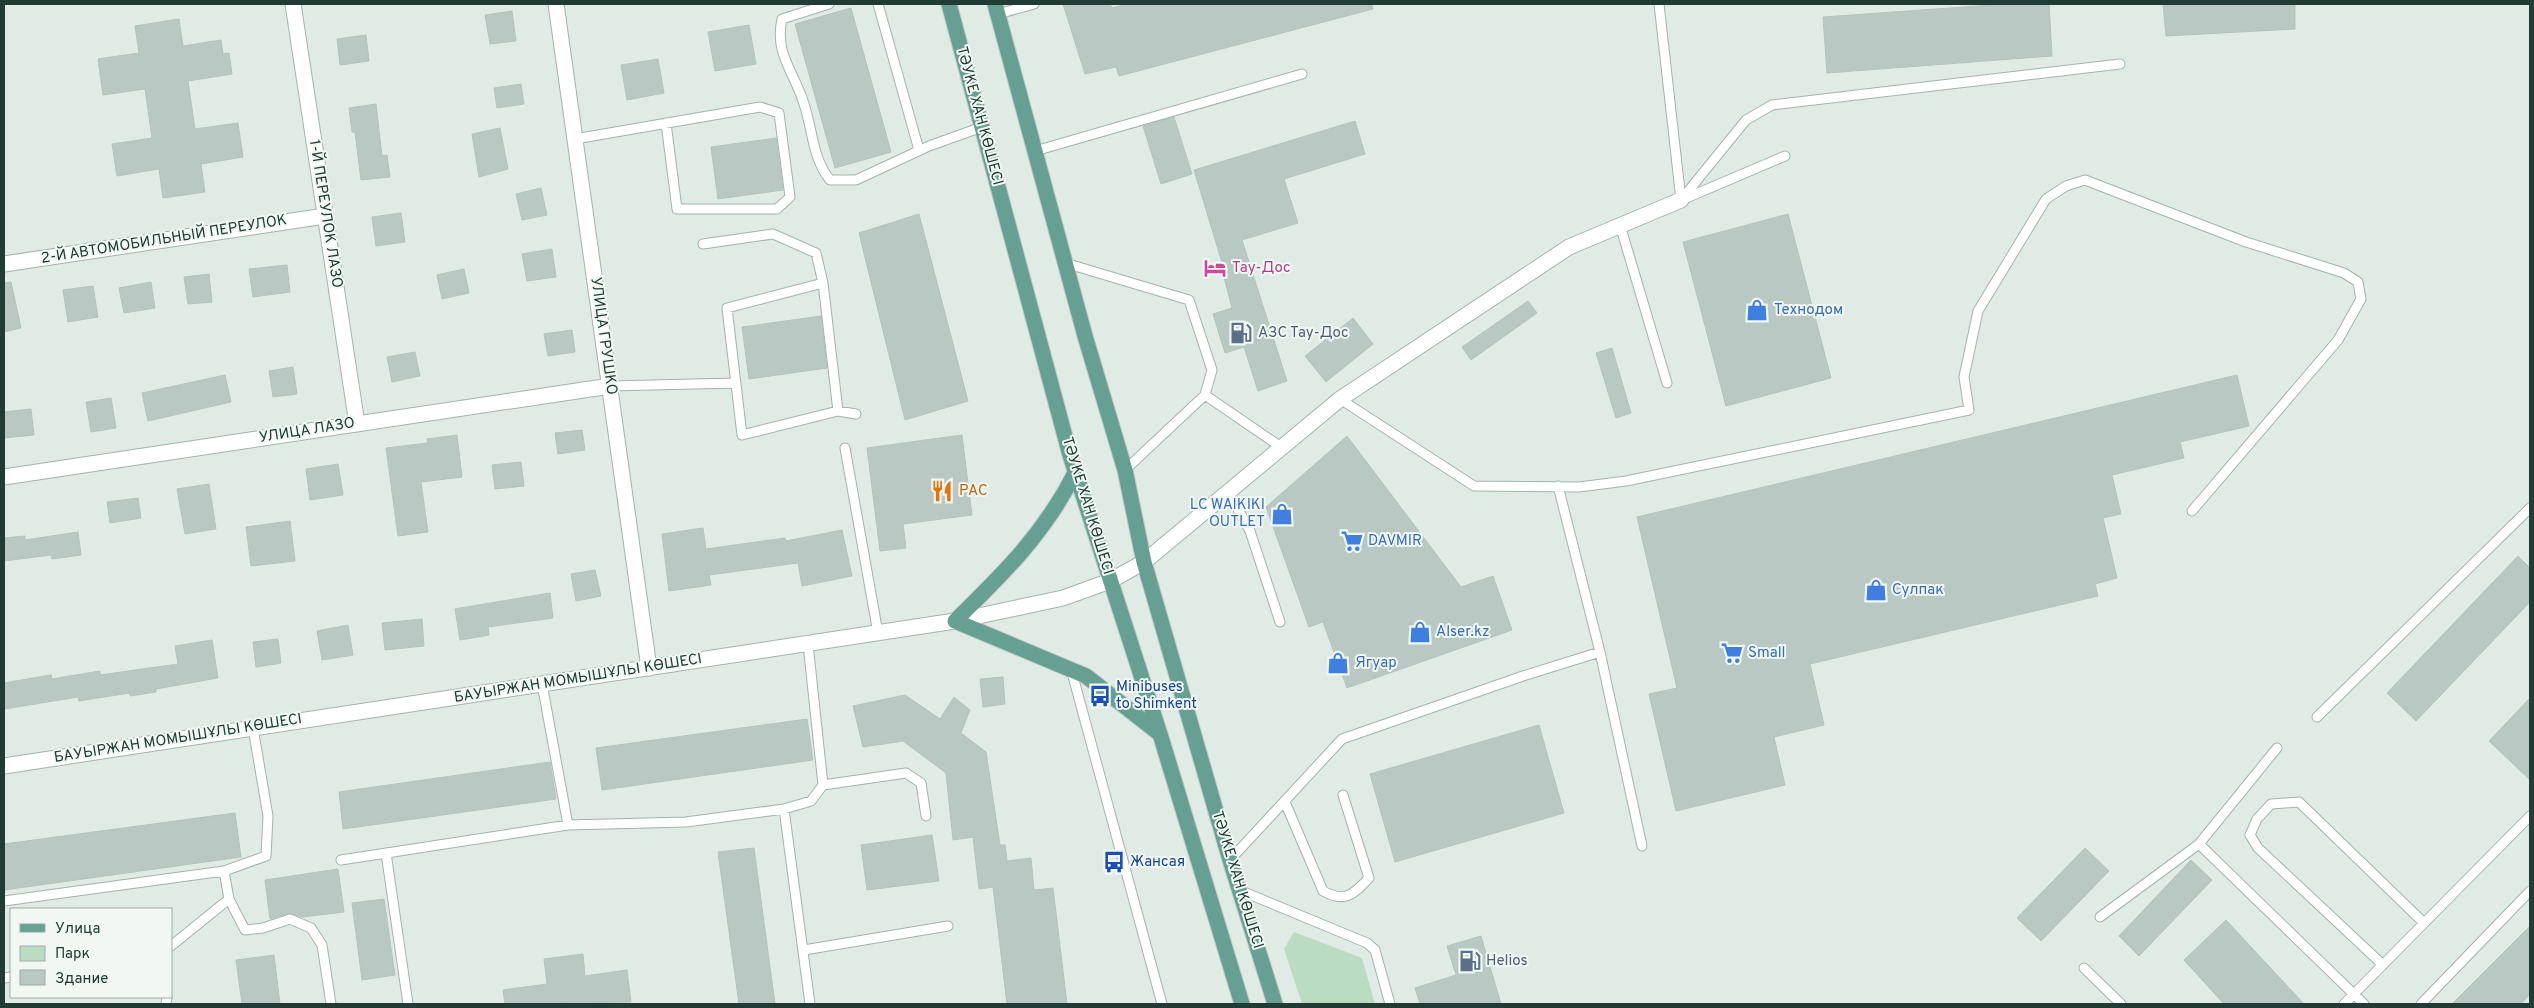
<svg xmlns="http://www.w3.org/2000/svg" width="2534" height="1008" font-family="Overpass,sans-serif">
  <style>
    .green { fill: #b9dcc3 }
    .building { fill: #b9c8c2; stroke: #b3c4bd }
    .lines { fill: none; stroke-linecap: round; stroke-linejoin: round }
    .service-casing { stroke: #a3b3ad; stroke-width: 11 }
    .minor-casing { stroke: #a3b3ad; stroke-width: 17 }
    .tertiary-casing { stroke: #a3b3ad; stroke-width: 17 }
    .primary-casing { stroke: #c1c8c6; stroke-width: 17 }
    .service { stroke: #fff; stroke-width: 9 }
    .minor { stroke: #fff; stroke-width: 15 }
    .tertiary { stroke: #fff; stroke-width: 15 }
    .primary { stroke: #65a092; stroke-width: 15 }
    .labels { text-anchor: middle; dominant-baseline: central; stroke-width: 4; stroke-linejoin: round; paint-order: stroke }
    .street-label { font-size: 15px; fill: #213b35; stroke: #f1f8f4 }
    .hotel-label { font-size: 15px; fill: #b23c85; stroke: #f1f8f4; text-anchor: start }
    .shop-label { font-size: 15px; fill: #366cbe; stroke: #f1f8f4; text-anchor: start }
    .service-label { font-size: 15px; fill: #4e5e75; stroke: #f1f8f4; text-anchor: start }
    .food-label { font-size: 15px; fill: #c56008; stroke: #f1f8f4; text-anchor: start }
    .transit-label { font-size: 15px; fill: #164399; stroke: #f1f8f4; text-anchor: start }
  </style>
  <rect width="100%" height="100%" fill="#e0ebe6"/>
  <!-- green -->
  <path class="green" d="M1294 932 1362 958 1375 1004H1302L1284 949Z"/>
  <!-- building -->
  <path class="building" d="M1063 4H1110L1112 8 1128 4H1372L1373 9 1119 76 1116 67 1085 74Z
    M2006 4H2049L2052 56 1827 73 1823 17Z
    M2163 4H2295V29L2166 36Z
    M851 8 891 152 835 168 795 24Z
    M512 11 516 41 490 44 485 15Z
    M179 19 183 46 221 40 223 54 229 53 232 74 188 81 195 129 238 123 243 157 201 164 205 192 163 198 159 169 117 176 112 144 152 138 145 89 103 95 98 59 139 53 135 26Z
    M749 25 756 64 715 71 708 32Z
    M366 35 369 61 340 65 337 39Z
    M658 59 664 93 627 100 621 65Z
    M521 84 524 104 497 108 494 88Z
    M376 104 382 156 387 155 390 177 361 180 355 132H352L349 108Z
    M1174 117 1192 174 1161 184 1143 126Z
    M1355 121 1365 154 1284 179 1298 223 1242 240 1287 381 1258 391 1244 347 1225 353 1213 314 1232 308 1221 266H1223L1194 170Z
    M500 128 508 169 479 177 472 134Z
    M776 138 783 190 718 199 711 147Z
    M541 188 547 215 522 220 516 194Z
    M401 213 405 242 376 246 372 217Z
    M919 214 968 401 905 420 859 233Z
    M1788 214 1831 378 1726 406 1683 242Z
    M552 249 556 277 527 281 522 254Z
    M287 265 290 292 253 297 249 269Z
    M464 269 469 293 442 299 437 275Z
    M209 274 212 302 188 304 184 277Z
    M11 282 21 328 4 332V283Z
    M151 282 155 308 124 313 119 288Z
    M93 286 98 317 68 322 63 290Z
    M1528 301 1537 313 1471 360 1462 347Z
    M821 316 827 368 749 379 742 327Z
    M1353 318 1373 344 1326 382 1305 356Z
    M572 330 575 352 548 356 544 334Z
    M1612 348 1631 413 1616 418 1596 353Z
    M415 352 420 376 392 382 387 357Z
    M293 367 297 394 273 397 269 371Z
    M225 375 231 402 148 421 142 393Z
    M2237 375 2249 426 2180 442 2184 458 2112 475 2121 514 2103 518 2117 578 2095 584 2098 596 1810 664 1824 725 1774 737 1785 785 1676 811 1649 694 1677 688 1637 517Z
    M111 398 116 428 91 432 86 402Z
    M31 409 34 435 4 438V412Z
    M582 430 585 450 558 454 555 433Z
    M457 435 462 477 421 482 428 532 398 536 386 448 428 443 427 439Z
    M962 435 972 515 903 524 906 548 880 551 867 448Z
    M1347 436 1461 587 1493 576 1512 630 1347 688 1323 622 1309 627 1266 507Z
    M521 462 524 486 495 489 492 465Z
    M338 464 343 495 310 500 306 469Z
    M209 484 216 529 185 534 177 489Z
    M138 498 141 518 110 523 107 502Z
    M290 521 295 561 251 566 246 527Z
    M703 528 706 549 785 538 786 541 842 530 852 576 802 586 798 563 709 575 711 585 669 591 662 534Z
    M78 532 81 555 52 559 51 555 4 561V538L25 536V540Z
    M2518 556 2530 568V602L2416 721 2387 693Z
    M595 570 601 596 576 601 571 574Z
    M550 593 553 618 488 627 489 635 460 640 455 609Z
    M422 619 424 646 385 650 382 623Z
    M348 625 353 655 322 660 317 631Z
    M278 639 281 663 256 667 253 642Z
    M212 640 218 678 156 689V692L130 696V693L79 701 78 697 4 709V683L51 675 52 679 100 671V675L178 664 175 646Z
    M1003 677 1005 704 983 707 980 679Z
    M905 695 940 719 954 697 970 710 961 733 986 752 1000 845H1005L1007 861 1031 858 1034 890 1053 888 1067 1004H1007L993 887 979 889 973 837 953 840 946 773 903 741 863 747 853 706Z
    M2530 698V780L2489 741Z
    M807 719 813 760 602 790 596 748Z
    M1539 725 1564 813 1395 862 1370 774Z
    M550 762 556 799 343 829 339 792Z
    M235 813 241 857 4 890V844Z
    M932 835 939 881 867 890 861 845Z
    M754 848 775 1004H739L718 852Z
    M2085 848 2109 871 2041 941 2017 918Z
    M2191 860 2212 880 2139 956 2119 936Z
    M338 869 344 912 302 917 289 913 270 919 265 880Z
    M384 899 395 975 362 980 352 903Z
    M2226 920 2304 1004H2224L2184 960Z
    M2530 926V994L2521 1004H2452Z
    M1481 936 1501 1004H1420L1415 988 1456 975 1447 946Z
    M583 954 585 976 627 970 631 1002 505 1004 503 990 547 984 544 959Z
    M274 955 280 1004H242L236 960Z"/>
  <g class="lines">
    <!-- service casing -->
    <g class="service-casing">
      <path id="service" d="M829 4 782 19C774 54 795 73 804 104 813 130 812 158 830 180H856L929 146 982 127
        M878 4 919 150
        M1659 4 1681 200 1746 120 1772 105 2120 64
        M998 14 1034 4
        M575 139 760 107 779 113 790 197 777 209H677L666 123
        M1035 151 1302 74
        M1684 199 1785 156
        M1620 225 1667 383
        M703 244 773 234 816 253 823 283 838 411
        M1065 263 1189 300 1212 370 1205 395 1125 470
        M823 283 727 308 742 435 838 411 856 414
        M610 386 736 383
        M1205 395 1281 447
        M1340 399 1474 486 1579 487 1626 481 1969 410 1964 377 1978 311 2046 199 2066 186 2085 180 2246 242 2344 273 2358 282 2361 299 2338 340 2192 511
        M845 448 878 633
        M1558 486 1600 652 1642 846
        M1228 491 1250 531 1280 622
        M808 644 823 785
        M1071 669 1162 1004
        M542 684 568 825
        M2317 717 2530 508
        M1285 802 1323 891C1345 903 1353 895 1369 878L1343 795
        M784 809 810 1004
        M2199 844 2364 1004
        M386 853 408 1004
        M341 860 568 825 686 822 784 809 811 801 823 785 906 773 921 783 926 816
        M1230 860 1342 739 1523 676 1600 652
        M224 871 229 899 245 930 263 928 290 919 311 928 322 945 331 1004
        M1239 890 1367 943 1375 950 1390 1004
        M4 901 224 871 266 856 268 816 253 728
        M2100 917 2199 844 2277 748
        M171 946 229 899
        M804 950 948 926
        M2383 965 2258 848 2250 835 2257 819 2271 804 2299 802 2424 923
        M2084 968 2121 1004
        M4 978 11 977
        M166 1004 167 997
        M2344 1004 2530 816
        M2421 1004 2530 891"/>
    </g>
    <!-- minor casing -->
    <g class="minor-casing">
      <path id="minor" d="M293 4 357 424
        M556 4 649 668
        M4 264 325 216
        M4 477 610 386
        M1144 562 1340 399 1569 247 1681 200"/>
    </g>
    <!-- tertiary casing -->
    <g class="tertiary-casing">
      <path id="tertiary" d="M4 766 955 621 1063 598 1110 581 1144 562"/>
    </g>
    <!-- primary casing -->
    <g class="primary-casing">
      <path id="primary" d="M949 4 1070 455 1160 734 1242 1004
        M995 4 1085 336 1125 470 1144 562 1230 860 1275 1004
        M1076 471C1045 533 1004 573 955 621L1086 676 1160 734"/>
    </g>
    <!-- service -->
    <use href="#service" class="service"/>
    <!-- minor -->
    <use href="#minor" class="minor"/>
    <!-- tertiary -->
    <use href="#tertiary" class="tertiary"/>
    <!-- primary -->
    <use href="#primary" class="primary"/>
  </g>
  <!-- icons -->
  <defs>
    <g id="hotel-bare" transform="scale(1.725)"><path d="M-6-4.5h1.5V1H6V5H4.5V3h-9V5H-6ZM-4 0a1.8 1.8 0 1 1 3.6 0ZM.5 0V-2.5h3Q6-2.5 6 0Z" fill="#d1479c" stroke="#f1f8f4" stroke-width="2.5" paint-order="stroke"/></g>
    <g id="shop-bare" transform="scale(1.725)"><path d="M-5-2.5h2.3a2.7 3.5 0 0 1 5.4 0H5L5.5 6h-11ZM-1.5-2.5h3a1.5 2.3 0 0 0-3 0Z" fill="#3f7fe0" stroke="#f1f8f4" stroke-width="2.5" paint-order="stroke"/></g>
    <g id="fuel-bare" transform="scale(1.725)"><path d="M-5.5-6h7V0h2V4h1.3V-2.5L3-4.5l.8-.8L6-3V5H2.5V1h-1V6h-7ZM-4.2-4.7v3.2H.2V-4.7Z" fill="#5c6f8a" stroke="#f1f8f4" stroke-width="2.5" paint-order="stroke"/></g>
    <g id="restaurant-bare" transform="scale(1.725)"><path d="M-5-6h1v4h1v-4h1v4h1v-4h1v5L-1.5 .5V6h-2V.5L-5-1ZM5-6V6H3V1.5H1.5Q1.5-4 5-6Z" fill="#e8710a" stroke="#f1f8f4" stroke-width="2.5" paint-order="stroke"/></g>
    <g id="supermarket-bare" transform="scale(1.725)"><path d="M-6-5.5h2.5l.6 2H6L4.5 2H-2.5L-4.4-4H-6ZM-1.5 3.2a1.3 1.3 0 1 0 .1 0ZM3 3.2a1.3 1.3 0 1 0 .1 0Z" fill="#3f7fe0" stroke="#f1f8f4" stroke-width="2.5" paint-order="stroke"/></g>
    <g id="bus-bare" transform="scale(1.725)"><path d="M-5-6H5V4H4V6H2V4H-2V6H-4V4H-5ZM-3.5-4V0h7V-4ZM-3.5 1.2v1.5H-2V1.2ZM2 1.2v1.5H3.5V1.2Z" fill="#1a4fb4" stroke="#f1f8f4" stroke-width="2.5" paint-order="stroke"/></g>
  </defs>
  <g fill-rule="evenodd">
    <use href="#hotel-bare" x="1215" y="268"/>
    <use href="#shop-bare" x="1757" y="310"/>
    <use href="#fuel-bare" x="1241" y="333"/>
    <use href="#restaurant-bare" x="942" y="491"/>
    <use href="#shop-bare" x="1282" y="514"/>
    <use href="#supermarket-bare" x="1352" y="541"/>
    <use href="#shop-bare" x="1876" y="590"/>
    <use href="#shop-bare" x="1420" y="632"/>
    <use href="#supermarket-bare" x="1732" y="653"/>
    <use href="#shop-bare" x="1338" y="663"/>
    <use href="#bus-bare" x="1100" y="696"/>
    <use href="#bus-bare" x="1114" y="862"/>
    <use href="#fuel-bare" x="1470" y="961"/>
  </g>
  <g class="labels">
    <!-- street labels -->
    <g class="street-label">
      <text transform="translate(979 116) rotate(75)">ТӘУКЕ ХАН КӨШЕСІ</text>
      <text transform="translate(325 214) rotate(81)">1-Й ПЕРЕУЛОК ЛАЗО</text>
      <text transform="translate(164 240) rotate(-9)">2-Й АВТОМОБИЛЬНЫЙ ПЕРЕУЛОК</text>
      <text transform="translate(603 336) rotate(82)">УЛИЦА ГРУШКО</text>
      <text transform="translate(307 431) rotate(-9)">УЛИЦА ЛАЗО</text>
      <text transform="translate(1087 506) rotate(73)">ТӘУКЕ ХАН КӨШЕСІ</text>
      <text transform="translate(578 679) rotate(-9)">БАУЫРЖАН МОМЫШҰЛЫ КӨШЕСІ</text>
      <text transform="translate(178 739) rotate(-9)">БАУЫРЖАН МОМЫШҰЛЫ КӨШЕСІ</text>
      <text transform="translate(1237 880) rotate(73)">ТӘУКЕ ХАН КӨШЕСІ</text>
    </g>
    <!-- hotel labels -->
    <g class="hotel-label">
      <text x="1232" y="268">Тау-Дос</text>
    </g>
    <!-- shop labels -->
    <g class="shop-label">
      <text x="1774" y="310">Технодом</text>
      <text x="1265" y="505" text-anchor="end">LC WAIKIKI<tspan x="1265" dy="17">OUTLET</tspan></text>
      <text x="1368" y="541">DAVMIR</text>
      <text x="1892" y="590">Сулпак</text>
      <text x="1436" y="632">Alser.kz</text>
      <text x="1748" y="653">Small</text>
      <text x="1355" y="663">Ягуар</text>
    </g>
    <!-- service labels -->
    <g class="service-label">
      <text x="1258" y="333">АЗС Тау-Дос</text>
      <text x="1486" y="961">Helios</text>
    </g>
    <!-- food labels -->
    <g class="food-label">
      <text x="959" y="491">РАС</text>
    </g>
    <!-- transit labels -->
    <g class="transit-label">
      <text x="1116" y="687">Minibuses<tspan x="1116" dy="17">to Shimkent</tspan></text>
      <text x="1130" y="862">Жансая</text>
    </g>
  </g>
  <!-- border -->
  <rect width="2534" height="1008" fill="none" stroke="#213b35" stroke-width="10"/>
  <!-- legend -->
  <rect x="10" y="908" width="162" height="90" fill="#f1f8f4" stroke="#9eaca8"/>
  <rect x="20" y="924" width="25" height="8" fill="#65a092" stroke="#9eaca8"/>
  <text x="55" y="933" font-size="15" fill="#213b35">Улица</text>
  <rect x="20" y="946" width="25" height="15" fill="#b9dcc3" stroke="#9eaca8"/>
  <text x="55" y="958" font-size="15" fill="#213b35">Парк</text>
  <rect x="20" y="970" width="25" height="15" fill="#b9c8c2" stroke="#9eaca8"/>
  <text x="55" y="983" font-size="15" fill="#213b35">Здание</text>
</svg>
